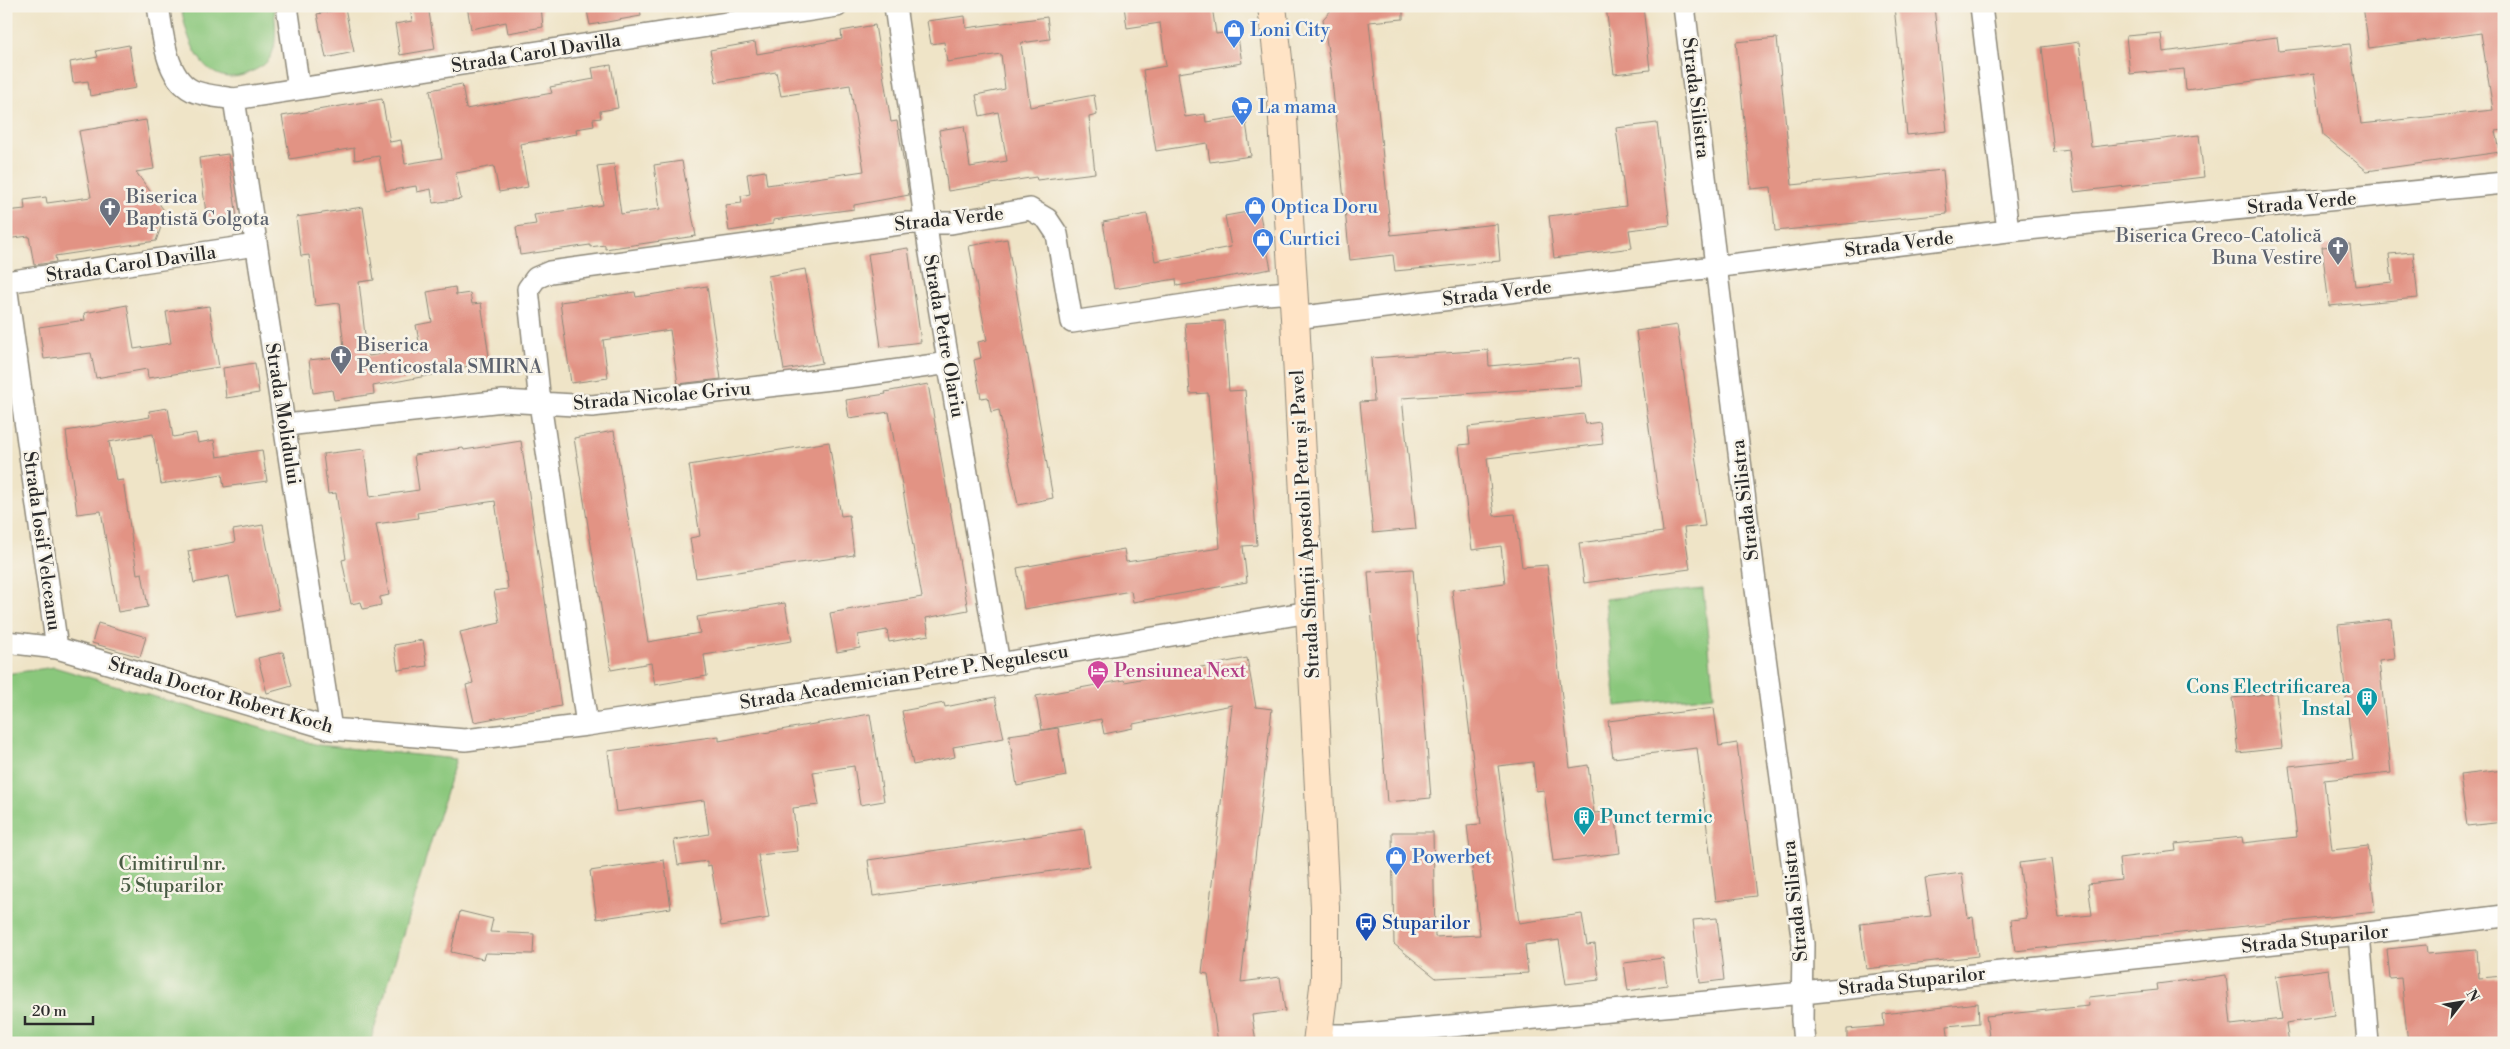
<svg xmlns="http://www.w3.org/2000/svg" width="2510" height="1049" font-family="'Libre Bodoni',serif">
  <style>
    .green { fill: #8ac77c; stroke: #5a7954 }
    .building { fill: #e29384 }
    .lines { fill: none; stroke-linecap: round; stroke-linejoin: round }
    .street-casing { stroke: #8d8879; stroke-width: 24 }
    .secondary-casing { stroke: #8d8879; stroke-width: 30 }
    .street { stroke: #fff; stroke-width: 21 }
    .secondary { stroke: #ffe4c6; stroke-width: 28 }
    .labels { text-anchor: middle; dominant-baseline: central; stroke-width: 5; stroke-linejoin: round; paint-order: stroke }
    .shop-label { font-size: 19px; fill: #366cbe; stroke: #f7f3e8; text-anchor: start }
    .street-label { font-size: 19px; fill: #2b2b2b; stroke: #f7f3e8 }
    .worship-label { font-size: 19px; fill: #5b616d; stroke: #f7f3e8; text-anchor: start }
    .hotel-label { font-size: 19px; fill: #b23c85; stroke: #f7f3e8; text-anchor: start }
    .culture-label { font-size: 19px; fill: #0d838f; stroke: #f7f3e8; text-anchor: end }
    .park-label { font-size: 19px; fill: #485a43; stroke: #f7f3e8 }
    .transit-label { font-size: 19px; fill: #164399; stroke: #f7f3e8; text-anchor: start }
  </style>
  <rect width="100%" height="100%" fill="#f7f3e8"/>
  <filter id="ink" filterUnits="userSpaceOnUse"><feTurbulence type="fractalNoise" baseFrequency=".02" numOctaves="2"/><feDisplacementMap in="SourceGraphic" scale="10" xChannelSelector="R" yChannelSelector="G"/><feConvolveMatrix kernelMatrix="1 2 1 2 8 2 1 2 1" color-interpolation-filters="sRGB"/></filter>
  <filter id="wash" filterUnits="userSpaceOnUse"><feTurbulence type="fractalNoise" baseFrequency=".0096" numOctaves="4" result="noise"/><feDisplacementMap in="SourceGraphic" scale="20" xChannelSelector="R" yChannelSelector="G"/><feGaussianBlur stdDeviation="1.12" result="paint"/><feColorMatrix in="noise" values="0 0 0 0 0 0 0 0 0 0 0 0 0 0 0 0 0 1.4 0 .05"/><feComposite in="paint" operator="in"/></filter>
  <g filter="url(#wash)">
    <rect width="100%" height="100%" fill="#efe4c7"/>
    <!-- green -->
    <path class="green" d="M181 6H274C275 21 278 43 271 56 266 66 255 70 246 74 203 90 186 38 181 6Z
      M1703 589 1714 696 1616 706 1605 599Z
      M54 667 318 745 456 759 370 1043H6V674Z"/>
    <g id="blocks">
      <!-- building -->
      <path class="building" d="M410 6H428L435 49 400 55 395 24 412 21Z
        M467 6H541L543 27 508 33 506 22 471 29Z
        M586 6H640L641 16 590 25Z
        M1124 6H1212L1216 34 1237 31 1242 63 1178 73 1185 117 1205 114 1206 122 1245 116 1251 156 1210 162 1207 143 1156 151 1143 70 1166 66 1160 23 1127 28Z
        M1335 6H1403V19L1369 22 1391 235 1497 224 1500 261 1395 271 1393 255 1350 260 1331 70 1323 19Z
        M1606 6H1643L1650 70 1614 74Z
        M1894 6H1934L1947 131 1907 135Z
        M2363 6H2504V130L2496 131 2500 152 2367 171 2323 135 2314 73 2186 90 2184 69 2130 74 2126 36 2161 33 2163 52 2277 37 2279 51 2350 44 2361 124 2493 110 2481 33 2369 48Z
        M345 8 354 52 326 58 317 14Z
        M965 16 966 28 1047 17 1050 39 1021 43 1030 107 1094 95 1097 115 1089 117 1095 173 1037 180 1036 177 948 191 939 130 964 126 970 167 1007 161 998 112 980 116 976 95 1005 89 1001 54 947 62 944 42 931 44 927 21Z
        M875 25 891 122 897 121 909 195 854 205V209L773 220V224L729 231 725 205 742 203 741 196 750 194 747 174 765 171 767 185 864 171 850 85 781 96 776 72 716 82 710 50 755 42 757 54 842 39 841 31Z
        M1777 38 1792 185 1943 170 1947 214 1775 231 1771 187 1751 189 1736 42Z
        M2079 42 2091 147 2199 135 2204 177 2074 192 2069 150 2054 152 2042 47Z
        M129 45 136 88 90 96 88 81 73 83 70 62 98 57 96 51Z
        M611 65 618 108 600 111 601 118 593 119 594 126 576 129 577 134 520 144 528 187 499 192 494 166 456 173 461 199 433 203 431 189 417 192 416 186 386 191 379 156 355 160 354 148 290 159 282 116 382 99 390 142 401 140 405 164 442 158 430 90 462 84 466 109 552 93 550 87 594 79 592 68Z
        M146 120 154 169 136 172 166 213 156 241 55 256 56 262 34 265 29 236 6 239V211L25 209 24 200 46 197 47 203 91 197 79 131Z
        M1657 123 1670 225 1629 230 1632 248 1554 258 1549 216 1626 206 1616 128Z
        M228 154 237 217 207 221 199 158Z
        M682 161 696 236 605 249V245L590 247V245L520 255 516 227 536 224 534 215 603 205 597 166 614 164 621 214 660 209 654 165Z
        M363 207 374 280 359 282 367 353 369 356 420 347 416 325 432 322 427 292 455 287 456 295 470 293 472 304 481 303 490 363 437 371V374L373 386 374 394 334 400 332 390 313 393 309 360 345 356 339 303 315 306 309 255 301 256 296 217Z
        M1259 210 1271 269 1177 286 1176 279 1114 289 1103 222 1147 214 1155 261 1231 247 1225 216Z
        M1007 239 1053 498 1018 505 999 410 991 412 988 397 981 398 974 360 981 358 978 342 987 340 969 246Z
        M2350 244 2355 286 2392 282 2389 254 2413 252 2418 298 2329 306 2322 247Z
        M908 248 921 342 881 347 868 254Z
        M805 269 822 363 784 370 768 276Z
        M707 286 721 379 678 384 670 330 603 340 608 378 571 383 560 302 635 292 636 297Z
        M127 305 134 349 171 343 166 312 209 306 219 367 148 378 147 369 96 378 91 353 44 359 39 327 85 320 84 313Z
        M1224 321 1229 391 1245 390 1257 545 1243 546 1247 582 1133 602 1131 591 1024 609 1017 568 1124 549 1126 562 1220 548 1208 393 1190 394 1185 323Z
        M1677 325 1705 526 1684 528 1690 569 1584 583 1579 543 1663 532 1636 331Z
        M1488 350 1489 366 1579 358 1582 386 1402 398 1416 529 1373 533 1360 402 1374 401 1371 358Z
        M255 363 259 393 226 398 223 368Z
        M928 384 968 610 926 618 929 635 889 642 887 630 858 635 860 648 837 652 830 613 922 597 889 412 849 418 846 400 886 394 885 392Z
        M168 408 173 437 196 433 198 443 214 440 217 457 262 450 267 481 224 487 222 474 161 484 153 434 109 442 116 481 123 480 137 574 142 573 148 607 118 612 101 511 77 514 66 431 150 417 149 411Z
        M1584 414 1586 424 1600 422 1603 444 1487 458 1494 516 1515 514 1522 567 1547 565 1570 768 1588 765 1594 813 1615 811 1620 853 1553 861 1544 790 1536 791 1533 762 1498 766 1519 923 1582 914 1587 945 1595 944 1599 980 1566 984 1559 940 1525 945 1528 973 1436 978 1394 944 1392 832H1433L1435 937 1480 935 1467 825 1481 824 1452 590 1505 583 1501 546 1472 550 1459 445 1470 444 1468 427Z
        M614 431 648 642 700 633 697 617 785 603 792 641 704 655 707 676 655 685 651 663 611 670 574 438Z
        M521 441 561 706 474 722 466 685 473 683 460 632 500 623 494 591 508 589 495 501 417 513 418 518 376 524 389 595 380 597 381 605 363 609 361 602 351 604 342 560 346 559 336 493 328 494 323 454 364 449 370 497 419 490 414 455 463 448 464 450Z
        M829 442 841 516 849 515 854 555 696 578 690 538 700 536 689 465Z
        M263 525 279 609 237 617 229 576 194 583 188 551 235 542 233 530Z
        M1413 569 1431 798 1387 802 1368 572Z
        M2391 619 2395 659 2379 661 2391 773 2324 780 2332 850 2368 846 2375 912 2015 951 2011 920 2027 918 2019 863 2051 859 2059 918 2092 915 2088 884 2121 880 2119 858 2176 851 2175 844 2242 837 2243 843 2297 837 2289 766 2353 759 2338 625Z
        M98 623 146 637 140 657 92 643Z
        M423 640 427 666 398 670 394 645Z
        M283 652 292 686 267 693 258 658Z
        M1247 658 1256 707 1272 709 1241 982 1280 977 1285 1011 1252 1015 1256 1043H1218L1208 974 1202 973 1232 705 1133 724V728L1104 734 1101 719 1042 730 1036 696 1124 680 1125 682Z
        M2276 693 2282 748 2238 753 2232 698Z
        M995 697 1004 738 953 747 955 757 913 765 902 711 944 703 945 707Z
        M1714 708 1719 746 1737 743 1756 896 1716 901 1697 748 1613 758 1608 721Z
        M870 714 884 801 860 805 854 766 813 772 819 805 793 808 798 851 758 855 769 918 721 926 711 865 707 866V861L678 865 674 840 709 834 704 800 616 812 608 751 719 736V741Z
        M1058 728 1066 776 1017 786 1009 735Z
        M2504 770V822L2467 826 2460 775Z
        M1084 829 1089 866 873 896 868 860Z
        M664 860 671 908 597 919 590 871Z
        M1962 873 1968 918 1973 917 1978 956 1866 969 1860 924 1931 916 1925 878Z
        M460 911 493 919 490 932 534 934 533 954 485 953 483 959 451 952Z
        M1717 918 1724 980 1700 983 1693 920Z
        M2426 945 2427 954 2477 950 2479 978 2504 976V1043H2408L2401 978 2390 979 2387 949Z
        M1663 958 1667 985 1628 991 1624 963Z
        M2329 969 2335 1016 2286 1023 2289 1043H1990L1986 1016 2089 1006 2088 997 2158 990 2157 984 2226 975 2231 1025 2282 1019 2276 976Z
        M1978 1003 1979 1023 1947 1026 1949 1043H1847V1029L1884 1026 1883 1014Z"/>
    </g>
  </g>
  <g filter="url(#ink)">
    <use href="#blocks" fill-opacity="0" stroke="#8d8879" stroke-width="1"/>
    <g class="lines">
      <!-- street casing -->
      <g class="street-casing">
        <path id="street" d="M158 6C163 33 165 81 196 92 208 96 222 97 234 99L837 6
          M287 6 299 89
          M895 6 929 247 999 664
          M1684 6 1754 574 1803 944 1802 1020 1804 1043
          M1981 6 2008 231
          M234 99 331 729
          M6 282 256 245
          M6 285 57 648
          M1295 318 2008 231 2504 183
          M286 425 503 401 592 406 857 376 949 363
          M6 642 57 648 331 729 465 740 587 725 999 664 1309 612
          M587 725 540 403 528 289 536 278 550 272 907 223H951L1030 209 1047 219 1057 234 1072 322 1252 295 1292 292
          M2359 934 2368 1043
          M1319 1035H1355L1803 993 2359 934 2504 916"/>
      </g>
      <!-- secondary casing -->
      <g class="secondary-casing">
        <path id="secondary" d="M1272 6 1281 86 1295 318 1325 907V979L1317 1043"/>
      </g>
      <!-- street -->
      <use href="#street" class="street"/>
      <!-- secondary -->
      <use href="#secondary" class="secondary"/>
    </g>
  </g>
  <!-- icons -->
  <defs>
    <g id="shop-pin" transform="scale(1.125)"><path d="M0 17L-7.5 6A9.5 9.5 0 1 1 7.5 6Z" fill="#3f7fe0" stroke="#f7f3e8"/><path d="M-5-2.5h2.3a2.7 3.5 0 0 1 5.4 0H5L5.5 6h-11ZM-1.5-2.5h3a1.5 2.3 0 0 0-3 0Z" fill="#fff"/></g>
    <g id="supermarket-pin" transform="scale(1.125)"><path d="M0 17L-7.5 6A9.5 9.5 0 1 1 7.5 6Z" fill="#3f7fe0" stroke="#f7f3e8"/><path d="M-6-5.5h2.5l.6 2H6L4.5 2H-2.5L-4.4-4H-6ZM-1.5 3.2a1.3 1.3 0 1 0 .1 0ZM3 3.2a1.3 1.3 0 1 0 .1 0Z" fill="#fff"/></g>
    <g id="church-pin" transform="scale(1.125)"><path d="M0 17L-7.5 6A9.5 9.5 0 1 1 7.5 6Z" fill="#6b7280" stroke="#f7f3e8"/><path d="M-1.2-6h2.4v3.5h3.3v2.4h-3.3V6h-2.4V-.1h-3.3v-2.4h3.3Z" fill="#fff"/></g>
    <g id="hotel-pin" transform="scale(1.125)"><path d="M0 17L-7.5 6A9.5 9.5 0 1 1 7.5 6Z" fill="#d1479c" stroke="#f7f3e8"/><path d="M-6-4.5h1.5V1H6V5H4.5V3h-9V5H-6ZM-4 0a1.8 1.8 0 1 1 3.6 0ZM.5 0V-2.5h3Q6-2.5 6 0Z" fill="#fff"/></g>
    <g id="building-pin" transform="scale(1.125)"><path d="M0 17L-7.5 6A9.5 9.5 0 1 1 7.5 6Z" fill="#0f9aa8" stroke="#f7f3e8"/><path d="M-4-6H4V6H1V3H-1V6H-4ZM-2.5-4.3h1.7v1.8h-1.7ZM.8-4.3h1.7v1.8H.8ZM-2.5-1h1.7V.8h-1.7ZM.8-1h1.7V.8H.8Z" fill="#fff"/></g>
    <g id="bus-pin" transform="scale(1.125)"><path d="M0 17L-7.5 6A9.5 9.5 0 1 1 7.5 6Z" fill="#1a4fb4" stroke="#f7f3e8"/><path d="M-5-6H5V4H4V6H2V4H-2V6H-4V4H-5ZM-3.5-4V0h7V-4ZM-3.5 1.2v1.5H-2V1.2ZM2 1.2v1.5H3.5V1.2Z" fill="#fff"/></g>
  </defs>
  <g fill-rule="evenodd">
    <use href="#shop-pin" x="1234" y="30"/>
    <use href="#supermarket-pin" x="1242" y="107"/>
    <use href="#shop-pin" x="1255" y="207"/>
    <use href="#church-pin" x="110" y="208"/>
    <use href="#shop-pin" x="1263" y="239"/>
    <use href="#church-pin" x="2338" y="247"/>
    <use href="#church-pin" x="341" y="356"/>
    <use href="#hotel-pin" x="1098" y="671"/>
    <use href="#building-pin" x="2367" y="698"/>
    <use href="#building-pin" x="1584" y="817"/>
    <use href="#shop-pin" x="1396" y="857"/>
    <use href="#bus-pin" x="1366" y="923"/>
  </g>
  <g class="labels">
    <!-- shop labels -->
    <g class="shop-label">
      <text x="1250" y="30">Loni City</text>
      <text x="1258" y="107">La mama</text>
      <text x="1271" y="207">Optica Doru</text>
      <text x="1279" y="239">Curtici</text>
      <text x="1412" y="857">Powerbet</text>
    </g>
    <!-- street labels -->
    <g class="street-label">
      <text transform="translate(536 53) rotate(-9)">Strada Carol Davilla</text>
      <text transform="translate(1696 98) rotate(83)">Strada Silistra</text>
      <text transform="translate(2302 203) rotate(-5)">Strada Verde</text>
      <text transform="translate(949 219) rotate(-6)">Strada Verde</text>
      <text transform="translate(1899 244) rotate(-7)">Strada Verde</text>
      <text transform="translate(131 264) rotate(-8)">Strada Carol Davilla</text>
      <text transform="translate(1497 293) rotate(-7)">Strada Verde</text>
      <text transform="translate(944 336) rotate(80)">Strada Petre Olariu</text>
      <text transform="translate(662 396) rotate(-5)">Strada Nicolae Grivu</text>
      <text transform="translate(283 414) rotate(81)">Strada Molidului</text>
      <text transform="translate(1745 500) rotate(-97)">Strada Silistra</text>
      <text transform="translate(1305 524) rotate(-93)">Strada Sfinții Apostoli Petru și Pavel</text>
      <text transform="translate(42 541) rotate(82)">Strada Iosif Velceanu</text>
      <text transform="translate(904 677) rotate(-9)">Strada Academician Petre P. Negulescu</text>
      <text transform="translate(221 695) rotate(16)">Strada Doctor Robert Koch</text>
      <text transform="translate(1795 901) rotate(-96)">Strada Silistra</text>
      <text transform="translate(2315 939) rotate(-6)">Strada Stuparilor</text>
      <text transform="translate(1912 981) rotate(-6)">Strada Stuparilor</text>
    </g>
    <!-- worship labels -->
    <g class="worship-label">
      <text x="126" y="197">Biserica<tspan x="126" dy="22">Baptistă Golgota</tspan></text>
      <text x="2322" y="236" text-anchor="end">Biserica Greco-Catolică<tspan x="2322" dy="22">Buna Vestire</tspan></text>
      <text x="357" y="345">Biserica<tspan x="357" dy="22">Penticostala SMIRNA</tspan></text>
    </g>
    <!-- hotel labels -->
    <g class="hotel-label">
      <text x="1114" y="671">Pensiunea Next</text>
    </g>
    <!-- culture labels -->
    <g class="culture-label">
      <text x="2351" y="687">Cons Electrificarea<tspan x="2351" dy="22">Instal</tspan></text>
      <text x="1600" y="817" text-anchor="start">Punct termic</text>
    </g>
    <!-- park labels -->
    <g class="park-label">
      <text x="172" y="864">Cimitirul nr.<tspan x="172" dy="22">5 Stuparilor</tspan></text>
    </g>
    <!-- transit labels -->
    <g class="transit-label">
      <text x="1382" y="923">Stuparilor</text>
    </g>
  </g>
  <!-- margin -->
  <rect width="2510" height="1049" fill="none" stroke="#f7f3e8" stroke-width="25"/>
  <!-- north arrow -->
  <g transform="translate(2462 1002) rotate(59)" stroke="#f7f3e8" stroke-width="4" paint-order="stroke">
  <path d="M0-4L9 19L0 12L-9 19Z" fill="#2b2b2b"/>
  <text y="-8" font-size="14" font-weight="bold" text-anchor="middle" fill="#2b2b2b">N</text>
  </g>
  <!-- scale -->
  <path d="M25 1016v8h68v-8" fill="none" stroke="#2b2b2b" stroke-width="2.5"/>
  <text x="32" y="1016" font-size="15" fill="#2b2b2b" stroke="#f7f3e8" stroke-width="4" paint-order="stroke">20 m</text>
</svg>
